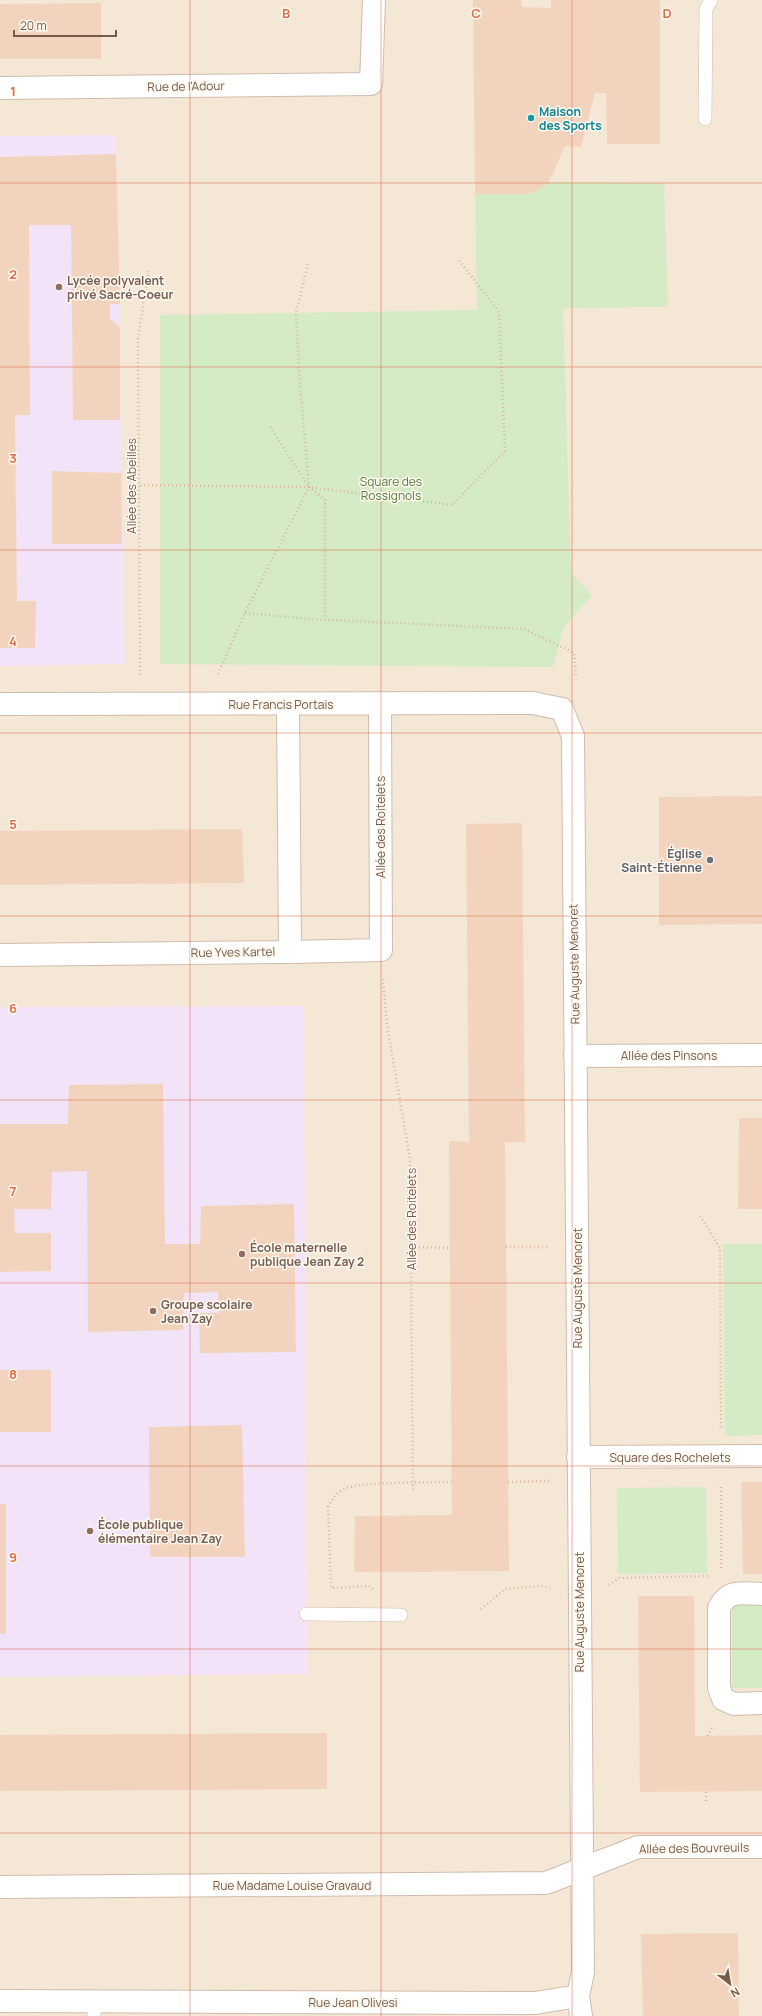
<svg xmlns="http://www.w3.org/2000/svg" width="762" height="2016" font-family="Manrope,sans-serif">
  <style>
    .residential { fill: #f4e7d5 }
    .education { fill: #f2e3f9 }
    .green { fill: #d4ebc5 }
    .building { fill: #f2d4be }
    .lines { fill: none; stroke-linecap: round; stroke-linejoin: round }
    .lane-casing { stroke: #cfbcad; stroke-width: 14 }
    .street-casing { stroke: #cfbcad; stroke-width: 24 }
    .path { stroke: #d8b7a1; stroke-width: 2.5; stroke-dasharray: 1 3; stroke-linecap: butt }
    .lane { stroke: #fff; stroke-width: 13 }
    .street { stroke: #fff; stroke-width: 22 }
    .grid { fill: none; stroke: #dc6f4b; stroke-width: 1; stroke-opacity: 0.55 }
    .culture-dot { fill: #0f9aa8; stroke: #fff8ee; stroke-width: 1.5 }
    .education-dot { fill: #8d6e63; stroke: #fff8ee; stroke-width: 1.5 }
    .worship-dot { fill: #6b7280; stroke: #fff8ee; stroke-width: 1.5 }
    .labels { text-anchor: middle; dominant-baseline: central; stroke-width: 3; stroke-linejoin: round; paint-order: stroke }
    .street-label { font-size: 12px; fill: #775b4b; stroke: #fff8ee }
    .culture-label { font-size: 12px; font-weight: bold; fill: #0d838f; stroke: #fff8ee; text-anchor: start }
    .education-label { font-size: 12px; font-weight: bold; fill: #785e54; stroke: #fff8ee; text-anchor: start }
    .park-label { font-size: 12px; fill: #537d42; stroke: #fff8ee }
    .worship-label { font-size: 12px; font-weight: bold; fill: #5b616d; stroke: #fff8ee; text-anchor: end }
    .grid-label { font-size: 13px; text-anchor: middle; font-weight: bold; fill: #dc6f4b; stroke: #fff8ee; stroke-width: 3; stroke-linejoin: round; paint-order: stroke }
  </style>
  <rect width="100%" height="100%" fill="#fdf5e7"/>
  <!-- residential -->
  <path class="residential" d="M0 0H762V2016H0Z"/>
  <!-- education -->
  <path class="education" d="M116 135 125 664 0 666V136Z
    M304 1006 307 1674 0 1677V1007Z"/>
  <!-- green -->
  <path class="green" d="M549 182 664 183 668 307 563 308 571 573 592 595 564 627 553 667 160 664V315L477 310 475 194H528L534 193Z
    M723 1244H762V1435L725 1436Z
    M706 1487 707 1573 618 1574 617 1488Z
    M732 1605H762V1688H732Z"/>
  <!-- building -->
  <path class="building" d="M473 0H521L522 7 551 8V0H660V144H607L606 93H595L581 147 565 146 549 182 541 189 528 194H475Z
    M101 3V59H0V4Z
    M116 154 120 304H110V320L114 321 120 328V420H73L71 225H29L30 415H15L17 601H36L35 648H0V157Z
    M52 471 121 473 122 544H52Z
    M762 796V924L659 925V797Z
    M522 823 525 1142H505L509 1571 354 1572 355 1516 452 1515 449 1141 469 1142 466 824Z
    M242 829 244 883 0 885V831Z
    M163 1084 165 1244H200L201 1206 294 1204 296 1352 200 1353 199 1313H219L218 1292 184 1293 183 1330 88 1332 87 1171 52 1172 51 1209H14L15 1233H51V1271L0 1272V1124H68L69 1085Z
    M739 1118H762V1209H738Z
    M0 1370H51V1432H0Z
    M242 1425 245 1557H150L149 1427Z
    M741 1482H762V1574H743Z
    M0 1504H6V1634H0Z
    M638 1596H694L695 1736 762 1735V1791L640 1792Z
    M327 1733V1789L0 1791V1735Z
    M738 1933 739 2016H643L641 1934Z"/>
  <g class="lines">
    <!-- lane casing -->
    <g class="lane-casing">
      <path id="lane" d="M705 119 706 9 711 0
        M306 1614 401 1615
        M94 2016V2000"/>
    </g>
    <!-- street casing -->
    <g class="street-casing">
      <path id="street" d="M0 88 371 84 374 0
        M0 704 533 703 562 709 573 736 583 1972 578 1996 535 2003 0 2001
        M290 952 381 950 380 704
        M0 955 290 952 288 704
        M575 1056 762 1055
        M578 1457 762 1456
        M762 1594C742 1594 729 1588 719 1608V1688L723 1699 734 1704 762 1703
        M0 1887 546 1883 638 1847H762
        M578 1996 581 2016"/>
    </g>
    <!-- path -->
    <path class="path" d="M308 264 296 312 300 385 309 487
      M270 427 309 487
      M140 485 309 487 452 505 505 451 499 312 458 259
      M245 613 309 619 524 629 574 653 576 676
      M218 674 245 613 309 487 325 500V619
      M140 675 138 339 149 268
      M383 979 387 1025 410 1159 413 1491
      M700 1216 720 1248 721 1428
      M411 1247 450 1248
      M506 1247H548
      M508 1482 549 1481
      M721 1568V1485
      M609 1585 619 1578 708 1576
      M373 1589 369 1586 331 1588 328 1507C332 1499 336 1493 344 1489 359 1481 431 1483 452 1482
      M481 1609 505 1589 542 1586 550 1588
      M708 1736 713 1725
      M706 1801V1792"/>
    <!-- lane -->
    <use href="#lane" class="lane"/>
    <!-- street -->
    <use href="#street" class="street"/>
  </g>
  <!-- grid -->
  <path class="grid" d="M190 0V2016M381 0V2016M572 0V2016M0 183H762M0 367H762M0 550H762M0 733H762M0 916H762M0 1100H762M0 1283H762M0 1466H762M0 1649H762M0 1833H762"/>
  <!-- markers -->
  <circle class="culture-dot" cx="531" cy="118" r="4"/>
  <g class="education-dot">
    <circle cx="59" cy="287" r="4"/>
    <circle cx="242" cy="1254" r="4"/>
    <circle cx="153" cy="1311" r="4"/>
    <circle cx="90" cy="1531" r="4"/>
  </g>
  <circle class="worship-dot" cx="710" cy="860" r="4"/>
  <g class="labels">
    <!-- street labels -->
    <g class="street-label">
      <text transform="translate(186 86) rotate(-1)">Rue de l'Adour</text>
      <text transform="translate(131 486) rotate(-90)">Allée des Abeilles</text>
      <text x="281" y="704">Rue Francis Portais</text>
      <text transform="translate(380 827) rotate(-90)">Allée des Roitelets</text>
      <text transform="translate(233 952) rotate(-1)">Rue Yves Kartel</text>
      <text transform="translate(574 964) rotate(-91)">Rue Auguste Menoret</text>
      <text x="669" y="1055">Allée des Pinsons</text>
      <text transform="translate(411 1219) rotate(-90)">Allée des Roitelets</text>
      <text transform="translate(577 1288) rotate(-90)">Rue Auguste Menoret</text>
      <text x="670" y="1457">Square des Rochelets</text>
      <text transform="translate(579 1612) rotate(-90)">Rue Auguste Menoret</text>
      <text transform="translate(694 1848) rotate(-1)">Allée des Bouvreuils</text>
      <text x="292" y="1885">Rue Madame Louise Gravaud</text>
      <text x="353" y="2002">Rue Jean Olivesi</text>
    </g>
    <!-- culture labels -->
    <g class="culture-label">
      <text x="539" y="111">Maison<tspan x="539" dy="14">des Sports</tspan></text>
    </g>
    <!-- education labels -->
    <g class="education-label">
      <text x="67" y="280">Lycée polyvalent<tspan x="67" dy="14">privé Sacré-Coeur</tspan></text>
      <text x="250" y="1247">École maternelle<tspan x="250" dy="14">publique Jean Zay 2</tspan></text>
      <text x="161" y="1304">Groupe scolaire<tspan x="161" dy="14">Jean Zay</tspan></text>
      <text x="98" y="1524">École publique<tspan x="98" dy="14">élémentaire Jean Zay</tspan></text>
    </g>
    <!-- park labels -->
    <g class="park-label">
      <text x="391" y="481">Square des<tspan x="391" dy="14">Rossignols</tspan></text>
    </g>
    <!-- worship labels -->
    <g class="worship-label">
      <text x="702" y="853">Église<tspan x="702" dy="14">Saint-Étienne</tspan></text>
    </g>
  </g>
  <g class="grid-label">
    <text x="286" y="18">B</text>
    <text x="476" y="18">C</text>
    <text x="667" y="18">D</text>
    <text x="13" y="96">1</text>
    <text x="13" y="279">2</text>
    <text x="13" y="463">3</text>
    <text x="13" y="646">4</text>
    <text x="13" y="829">5</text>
    <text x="13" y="1013">6</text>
    <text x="13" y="1196">7</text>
    <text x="13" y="1379">8</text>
    <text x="13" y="1562">9</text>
  </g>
  <!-- north arrow -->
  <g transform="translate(730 1984) rotate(149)" stroke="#fff8ee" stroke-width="3" paint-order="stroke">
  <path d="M0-3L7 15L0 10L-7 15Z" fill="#775b4b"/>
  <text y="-6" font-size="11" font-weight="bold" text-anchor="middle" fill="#775b4b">N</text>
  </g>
  <!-- scale -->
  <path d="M14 30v6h102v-6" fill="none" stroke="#775b4b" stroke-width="2"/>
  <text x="20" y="30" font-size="12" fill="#775b4b" stroke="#fff8ee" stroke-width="3" paint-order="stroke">20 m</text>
</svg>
